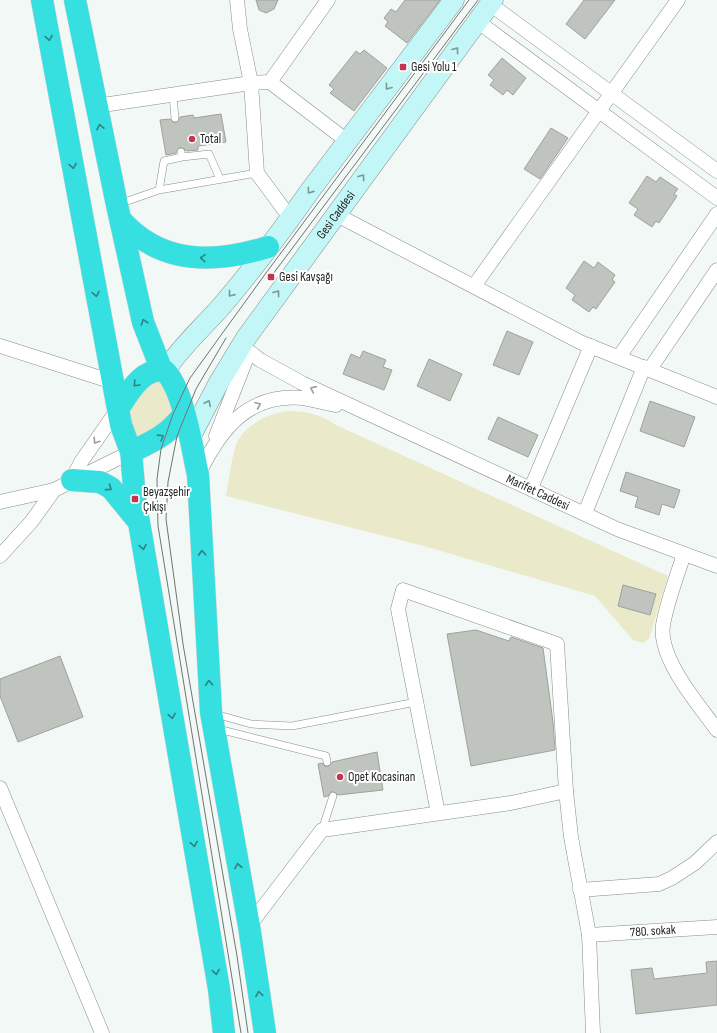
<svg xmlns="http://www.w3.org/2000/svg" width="717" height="1033" font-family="'Sofia Sans Condensed',sans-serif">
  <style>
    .green { fill: #eae9c9 }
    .building { fill: #c0c4bf; stroke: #9ea29d }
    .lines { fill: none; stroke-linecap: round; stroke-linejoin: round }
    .lane-casing { stroke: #878d8a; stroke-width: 8 }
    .street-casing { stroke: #878d8a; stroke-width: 15 }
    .secondary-casing { stroke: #878d8a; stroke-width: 21 }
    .highway-casing { stroke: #d3d4d3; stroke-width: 23 }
    .lane { stroke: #fff; stroke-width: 7 }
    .street { stroke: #fff; stroke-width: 14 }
    .secondary { stroke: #c3f6f6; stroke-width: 20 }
    .highway { stroke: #36e0e1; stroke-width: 22 }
    .tram { stroke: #707472; stroke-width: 1 }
    .oneway { stroke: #2d8383 }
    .oneway2 { stroke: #7b9898 }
    .oneway3 { stroke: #9c9d9d }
    .poi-dot { fill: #c6354f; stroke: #fff; stroke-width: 1.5 }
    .labels { text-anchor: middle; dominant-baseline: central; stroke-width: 4; stroke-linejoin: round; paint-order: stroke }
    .poi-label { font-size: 13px; fill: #242625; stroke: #fff; text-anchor: start }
    .street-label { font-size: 13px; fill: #242625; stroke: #fff }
  </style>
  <rect width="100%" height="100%" fill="#f1f8f5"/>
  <!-- green -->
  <path class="green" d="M162 380 177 414 137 439 133 434 130 416 132 405 150 383Z
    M289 411C307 411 321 415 336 425L668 576 649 639 643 643 633 640 595 596 424 546 226 496C229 479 231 461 236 445 243 425 270 413 289 411Z"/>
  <!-- building -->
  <path class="building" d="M256 0H278L274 9 266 13 259 10Z
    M405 0H440L407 43 385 26 388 22 384 18 391 9 396 12Z
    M584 0H615L585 39 566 24Z
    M364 50 387 68 354 111 330 93 334 89 329 85 356 51 360 54Z
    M502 58 526 78 513 95 507 90 503 95 490 85 494 80 488 75Z
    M221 114 226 142 198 146V150L187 151 180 147 176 153 166 155 160 120 170 119 173 122 176 123 180 117 193 115 194 118Z
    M551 128 568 138 540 179 524 169Z
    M647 176 656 182 660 177 678 189 674 194 677 196 659 223 656 221 652 227 634 215 638 209 629 203Z
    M584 261 594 268 598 262 615 275 612 280 615 282 596 309 593 307 589 312 572 300 575 295 566 288Z
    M507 331 533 342 519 375 493 365Z
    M363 351 386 360 383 367 392 370 384 390 343 374 351 354 360 358Z
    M429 359 462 374 450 401 417 386Z
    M650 401 695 417 684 447 640 431Z
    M498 417 538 435 528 457 488 439Z
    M626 472 680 490 674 508 662 504 659 515 635 507 638 497 620 491Z
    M623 585 656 594 650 615 618 606Z
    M476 630 509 641 511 637 543 648 553 722 555 750 471 766 447 634Z
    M60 656 83 717 18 742 0 696V679Z
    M377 752 383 790 338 795 332 791 328 796 324 797 318 764 322 763 325 766 328 767 332 762Z
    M717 961V1005L636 1014 631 970 652 968 654 979 707 973 706 962Z"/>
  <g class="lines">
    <!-- lane casing -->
    <g class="lane-casing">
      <path id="lane" d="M173 96 175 118
        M182 157 209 154 220 179
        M159 190 257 173
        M119 204 159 190 164 161 182 157 181 152
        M215 714 251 724 292 726 416 702
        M218 729 326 756 327 762
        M322 830 333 796"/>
    </g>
    <!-- street casing -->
    <g class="street-casing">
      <g id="street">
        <path d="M237 0 240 29 251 83 270 82 347 141"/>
        <path d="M490 4 717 171"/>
        <path d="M477 21 717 198"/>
        <path d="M270 82 328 0"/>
        <path d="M96 106 251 83 257 173 291 219"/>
        <path d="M335 214 580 342 717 397"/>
        <path d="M474 286 678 0"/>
        <path id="s1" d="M241 345 260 360 302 383 617 529 717 566"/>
        <path d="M0 346 113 382"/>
        <path d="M619 357 717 214"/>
        <path d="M650 369 717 270"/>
        <path d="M216 436 249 352"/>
        <path d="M198 475C220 430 247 393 303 398 314 400 325 403 336 405"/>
        <path d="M72 480 81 462 118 409"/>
        <path d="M531 488 591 346"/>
        <path d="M0 502 54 490 131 452"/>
        <path d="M585 513 644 367"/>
        <path d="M684 554C677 576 667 602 663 625 658 658 698 704 717 730"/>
        <path d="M0 556 32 521 54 490"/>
        <path d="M0 788 102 1033"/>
        <path d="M438 813 398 609 403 590 557 644 566 791"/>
        <path d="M580 890 659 884 672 878 695 863 717 842"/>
        <path d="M249 926 322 830 511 803 566 791 571 837 589 935 593 1033"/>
        <path id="s2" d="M589 935 717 927"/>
      </g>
    </g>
    <!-- secondary casing -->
    <g class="secondary-casing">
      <g id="secondary">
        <path d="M165 371C180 348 200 330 219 309 252 271 283 229 312 188L454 0"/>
        <path id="s3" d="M190 438 218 384 246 338 493 0"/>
      </g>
    </g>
    <!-- highway casing -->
    <g class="highway-casing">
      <path id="highway" d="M42 0 121 425 131 452 135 499 219 989 224 1033
        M75 0 117 205 143 322 162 371
        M120 219C160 265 214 264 268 247
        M118 409C129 393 142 367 165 371 184 391 192 448 198 475L211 712 249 926 265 1033
        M131 452C154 441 168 435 184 414
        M72 480 100 482 111 488 138 521"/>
    </g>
    <!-- lane -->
    <use href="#lane" class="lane"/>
    <!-- street -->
    <use href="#street" class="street"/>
    <!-- secondary -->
    <use href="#secondary" class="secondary"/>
    <!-- highway -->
    <use href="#highway" class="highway"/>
    <!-- tram -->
    <path class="tram" d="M273 274 478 0
      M226 338 196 389 177 436 168 482 166 519 183 644 237 956 248 1033
      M241 1033 158 526 157 479 161 449 173 414 190 378 266 273 469 0"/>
  </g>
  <!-- one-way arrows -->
  <defs><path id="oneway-chevron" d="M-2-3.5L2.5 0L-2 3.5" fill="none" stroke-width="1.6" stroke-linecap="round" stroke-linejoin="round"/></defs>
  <g class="oneway">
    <use href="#oneway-chevron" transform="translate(49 38) rotate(80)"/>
    <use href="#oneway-chevron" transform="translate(100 127) rotate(-102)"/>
    <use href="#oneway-chevron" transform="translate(73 166) rotate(80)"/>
    <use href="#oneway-chevron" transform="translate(203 258) rotate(-178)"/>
    <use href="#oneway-chevron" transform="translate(96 294) rotate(80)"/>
    <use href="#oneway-chevron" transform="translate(144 322) rotate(-108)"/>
    <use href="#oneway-chevron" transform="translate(136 384) rotate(133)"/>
    <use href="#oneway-chevron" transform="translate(161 437) rotate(-32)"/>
    <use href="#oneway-chevron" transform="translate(109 488) rotate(37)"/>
    <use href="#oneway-chevron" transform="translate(143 547) rotate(80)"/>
    <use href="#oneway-chevron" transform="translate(202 553) rotate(-93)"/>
    <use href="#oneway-chevron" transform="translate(209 683) rotate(-93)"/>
    <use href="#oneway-chevron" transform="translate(172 716) rotate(80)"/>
    <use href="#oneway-chevron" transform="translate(194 844) rotate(80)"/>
    <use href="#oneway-chevron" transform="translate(238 866) rotate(-100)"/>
    <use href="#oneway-chevron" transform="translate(216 972) rotate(80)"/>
    <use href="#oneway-chevron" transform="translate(259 994) rotate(-99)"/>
  </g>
  <g class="oneway2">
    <use href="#oneway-chevron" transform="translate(456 50) rotate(-53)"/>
    <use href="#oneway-chevron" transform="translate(388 87) rotate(127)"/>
    <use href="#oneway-chevron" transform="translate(362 177) rotate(-54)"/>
    <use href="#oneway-chevron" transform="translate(310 191) rotate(125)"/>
    <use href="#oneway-chevron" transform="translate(277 293) rotate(-54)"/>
    <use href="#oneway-chevron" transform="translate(231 294) rotate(129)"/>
    <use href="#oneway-chevron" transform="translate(208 403) rotate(-63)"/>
  </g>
  <g class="oneway3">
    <use href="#oneway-chevron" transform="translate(313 389) rotate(-156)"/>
    <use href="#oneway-chevron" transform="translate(258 405) rotate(-22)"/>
    <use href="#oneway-chevron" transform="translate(96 441) rotate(124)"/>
  </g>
  <!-- markers -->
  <g class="poi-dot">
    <rect x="399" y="63" width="8" height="8" rx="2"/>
    <circle cx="192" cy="139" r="4"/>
    <rect x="267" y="273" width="8" height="8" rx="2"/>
    <rect x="131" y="495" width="8" height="8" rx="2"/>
    <circle cx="340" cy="777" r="4"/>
  </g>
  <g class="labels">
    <!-- poi labels -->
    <g class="poi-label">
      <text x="411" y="67">Gesi Yolu 1</text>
      <text x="200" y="139">Total</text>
      <text x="279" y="277">Gesi Kavşağı</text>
      <text x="143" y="492">Beyazşehir<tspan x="143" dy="15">Çıkışı</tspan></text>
      <text x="348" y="777">Opet Kocasinan</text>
    </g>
    <!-- street labels -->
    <g class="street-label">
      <text stroke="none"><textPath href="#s3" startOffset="267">Gesi Caddesi</textPath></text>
      <text stroke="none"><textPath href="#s1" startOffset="332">Marifet Caddesi</textPath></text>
      <text stroke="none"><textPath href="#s2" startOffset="64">780. sokak</textPath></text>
    </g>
  </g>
</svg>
